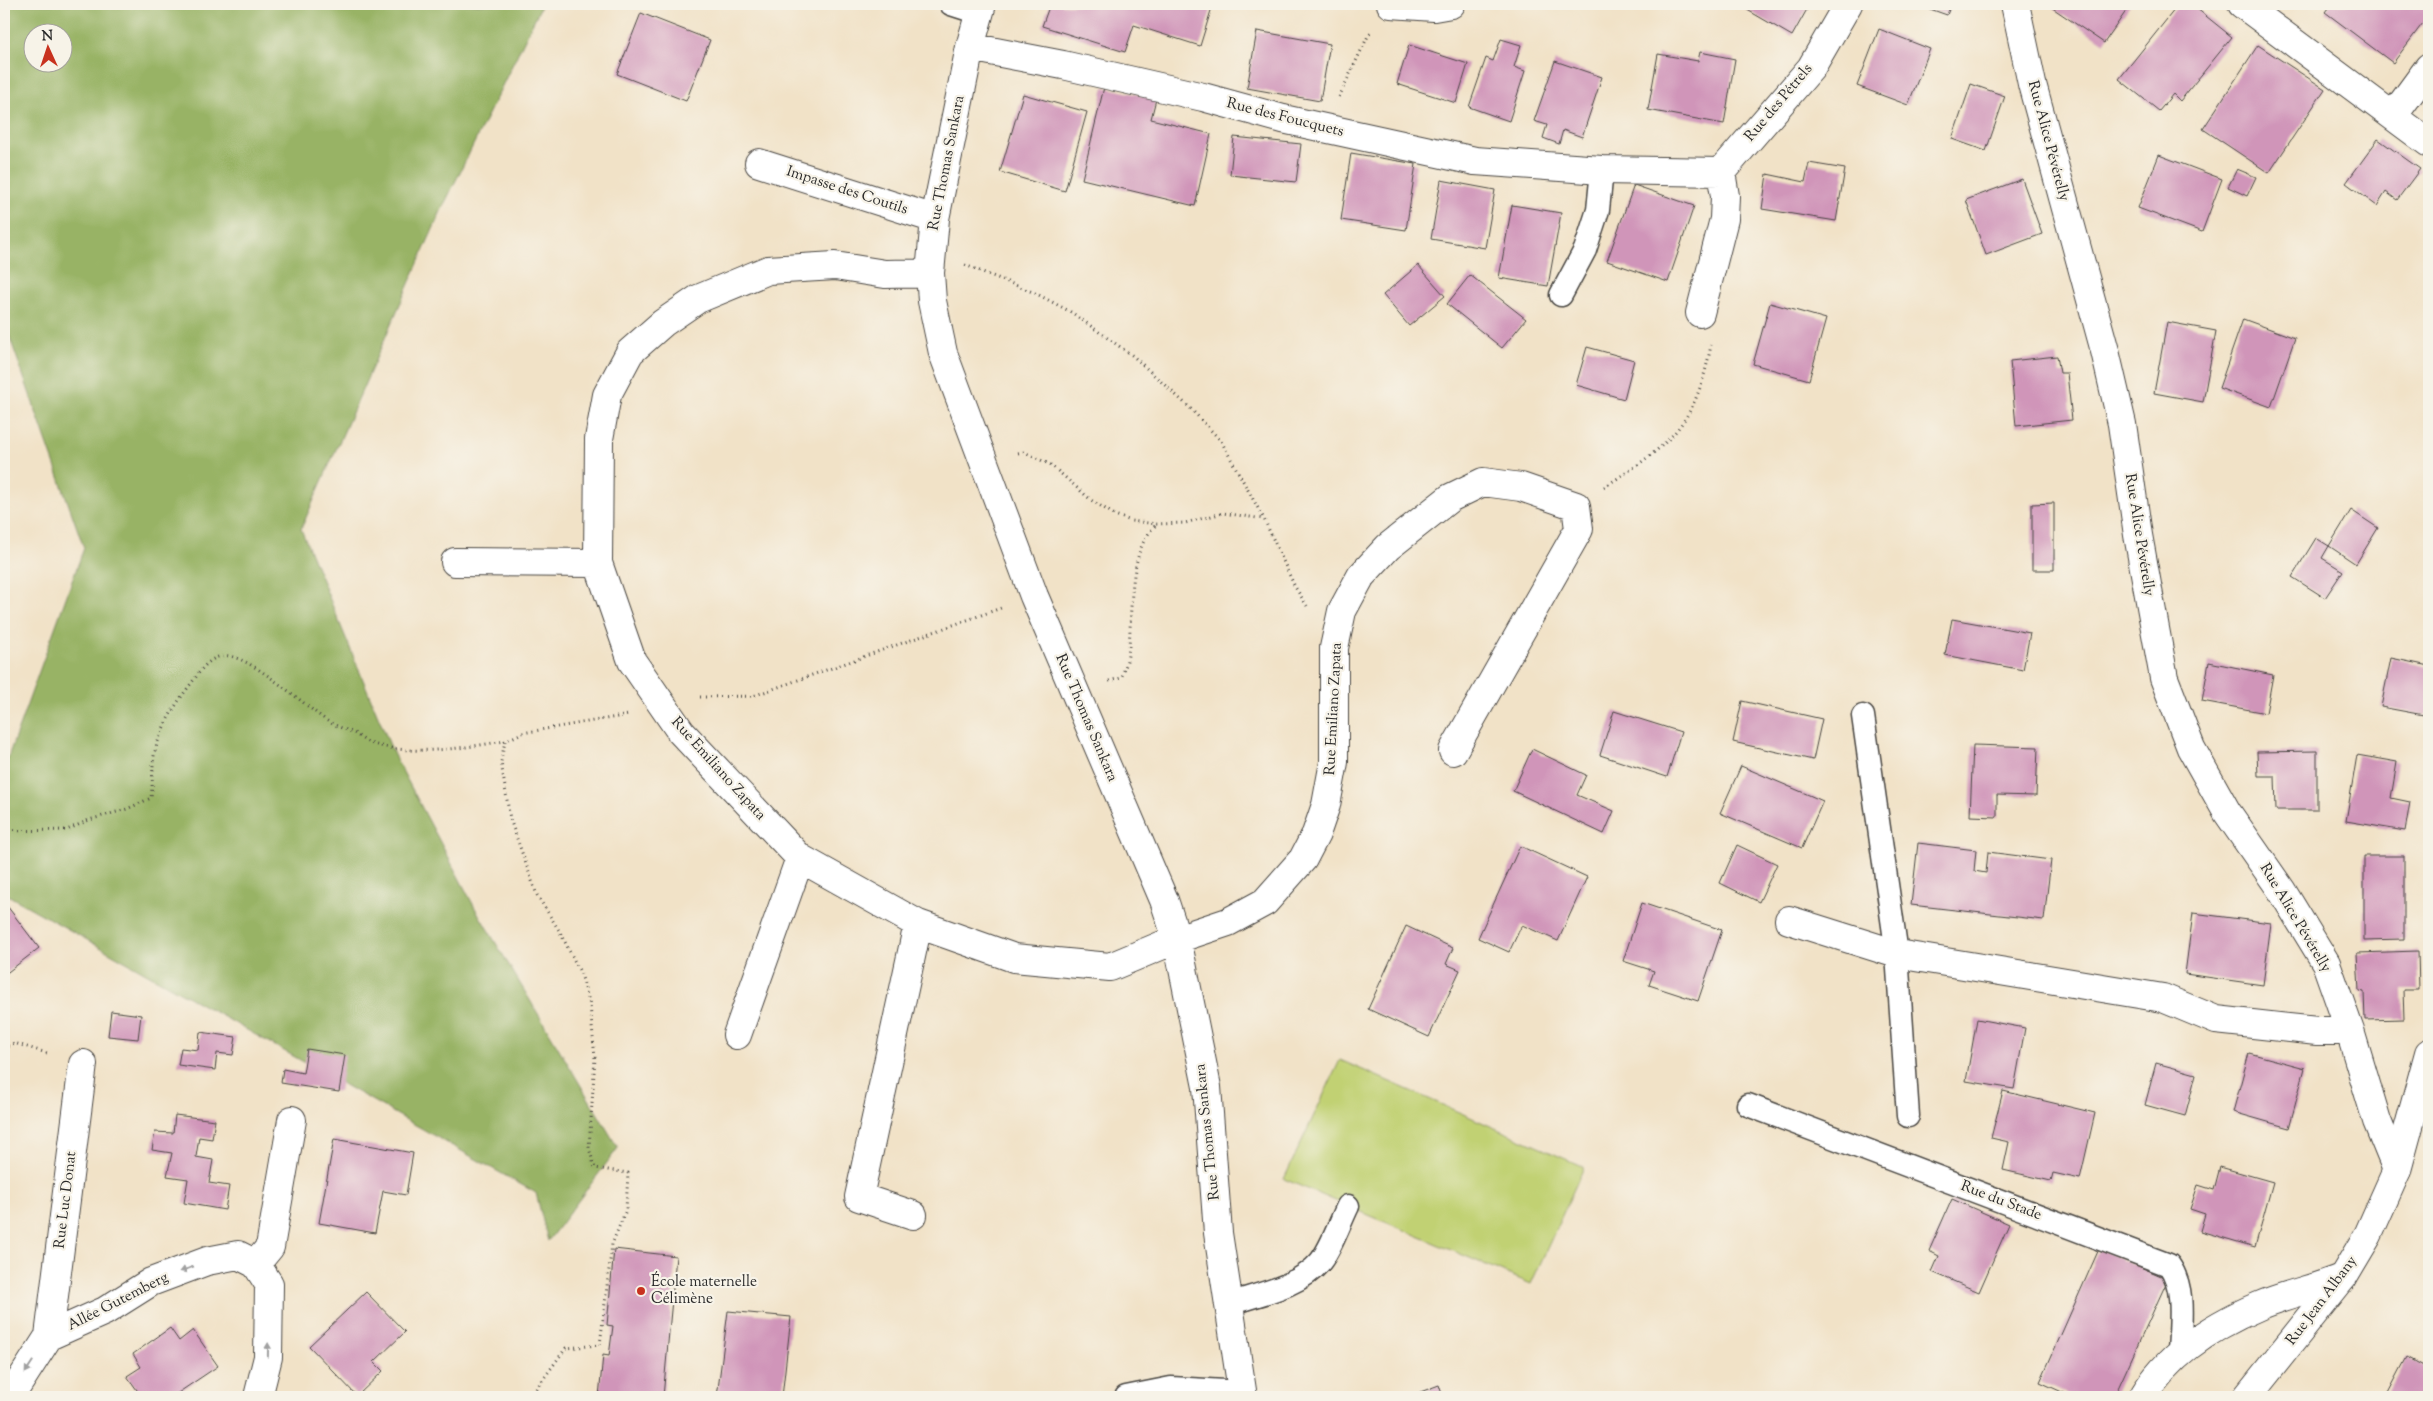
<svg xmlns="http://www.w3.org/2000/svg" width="2433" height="1401" font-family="'Sorts Mill Goudy',serif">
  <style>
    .green { fill: #c1d173; stroke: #767e4f }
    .forest { fill: #98b365; stroke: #626f48; fill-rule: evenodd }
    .building { fill: #d095b9 }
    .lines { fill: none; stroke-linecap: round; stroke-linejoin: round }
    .lane-casing { stroke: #494642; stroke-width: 25 }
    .street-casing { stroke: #494642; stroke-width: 30 }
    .secondary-casing { stroke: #494642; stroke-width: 30 }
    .path { stroke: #494642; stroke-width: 3; stroke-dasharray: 1 4; stroke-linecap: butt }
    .lane { stroke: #fff; stroke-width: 22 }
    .street { stroke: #fff; stroke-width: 28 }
    .secondary { stroke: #fff; stroke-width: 28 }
    .oneway { fill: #a0a0a0 }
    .poi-dot { fill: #c8321e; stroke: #f7f3e8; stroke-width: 2 }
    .labels { text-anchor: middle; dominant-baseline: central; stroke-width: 4.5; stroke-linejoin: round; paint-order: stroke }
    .street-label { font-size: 15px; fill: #2b2b2b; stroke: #f7f3e8 }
    .poi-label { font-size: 15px; fill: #2b2b2b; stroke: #f7f3e8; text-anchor: start }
  </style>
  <rect width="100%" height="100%" fill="#f7f3e8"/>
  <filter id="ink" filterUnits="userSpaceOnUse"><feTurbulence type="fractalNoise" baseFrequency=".02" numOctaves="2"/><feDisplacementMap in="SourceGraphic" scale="10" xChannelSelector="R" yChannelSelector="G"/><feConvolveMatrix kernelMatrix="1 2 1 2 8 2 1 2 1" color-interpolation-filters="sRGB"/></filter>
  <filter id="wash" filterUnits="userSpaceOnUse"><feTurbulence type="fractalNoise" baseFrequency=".0096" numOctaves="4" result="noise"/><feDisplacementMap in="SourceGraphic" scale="20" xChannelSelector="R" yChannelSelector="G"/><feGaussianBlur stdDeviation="1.12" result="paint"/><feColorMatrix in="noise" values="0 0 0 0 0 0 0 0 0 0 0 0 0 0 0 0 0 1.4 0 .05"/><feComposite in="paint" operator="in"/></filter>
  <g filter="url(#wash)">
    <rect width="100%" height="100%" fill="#f1e2c7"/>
    <!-- green -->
    <path class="green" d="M1340 1060 1584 1167 1531 1284 1284 1179Z"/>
    <!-- forest -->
    <path class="forest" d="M4 4H542L441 211 301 529 394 755 475 908 618 1148 548 1241 536 1193 4 893V768L84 548 4 321ZM32 32H62V62H32Z"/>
    <g id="blocks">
      <!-- building -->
      <path class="building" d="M1050 4 1069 5 1213 4 1200 46 1134 25 1125 52 1042 26Z
        M1737 4H1810L1792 36Z
        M1916 4H1951L1947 15Z
        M2053 4H2131L2104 43 2051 7Z
        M2179 4H2191L2232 37 2180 101 2173 94 2159 111 2119 79Z
        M2331 4H2429V15L2393 63 2325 12Z
        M641 13 710 40 686 101 617 74Z
        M1879 29 1930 49 1908 105 1857 86Z
        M1257 31 1330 44 1320 101 1247 88Z
        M1501 39 1521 45 1514 67 1525 71 1509 121 1469 107 1486 58 1493 61Z
        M1409 45 1468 64 1456 103 1397 84Z
        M2258 45 2325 89 2269 173 2203 129Z
        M1700 52 1735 59 1724 124 1648 110 1658 54 1698 61Z
        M1555 61 1602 77 1582 137 1563 130 1559 144 1543 138 1547 125 1534 121Z
        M1971 84 2005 96 1986 151 1952 139Z
        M1104 87 1156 99 1151 119 1211 134 1195 206 1082 179Z
        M1023 94 1087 112 1065 191 1000 172Z
        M1234 137 1301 144 1296 182 1230 175Z
        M2378 139 2420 169 2397 200 2386 192 2377 206 2346 183Z
        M1351 153 1416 164 1406 230 1341 220Z
        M2159 155 2222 179 2202 232 2138 208Z
        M1809 163 1845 169 1836 221 1762 209 1767 174 1805 182Z
        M2237 169 2256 177 2247 196 2228 187Z
        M2022 179 2042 234 1986 255 1966 200Z
        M1441 180 1495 190 1485 248 1431 239Z
        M1634 185 1694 206 1668 282 1607 261Z
        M1512 205 1561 213 1548 286 1499 278Z
        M1418 265 1445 296 1409 326 1383 295Z
        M1470 275 1526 319 1502 348 1447 304Z
        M1770 303 1826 319 1809 380 1753 364Z
        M2243 319 2295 338 2271 407 2219 388Z
        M2167 322 2216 331 2203 402 2154 393Z
        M1587 347 1634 360 1624 399 1576 385Z
        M2057 356 2060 373H2067L2072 420 2016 426 2010 361Z
        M2054 503V570H2032V504Z
        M2351 510 2378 528 2356 564 2329 546 2322 558 2343 571 2325 598 2292 577 2316 538 2329 546Z
        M1952 619 2030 633 2023 670 1945 655Z
        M2391 658 2429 666V716L2381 707Z
        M2209 662 2273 675 2266 713 2202 701Z
        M1742 701 1822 719 1813 760 1733 742Z
        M1614 711 1681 732 1667 777 1600 755Z
        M1973 745 2038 747 2036 796 1997 795V817L1970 816Z
        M1532 749 1586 775 1577 795 1614 811 1604 834 1513 791Z
        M2317 751V810H2276L2275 776H2258L2257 752Z
        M2357 755 2397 762 2391 798 2410 802 2405 831 2346 821Z
        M1741 766 1823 801 1802 848 1720 813Z
        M1918 843 1976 850 1974 871 1986 873 1988 852 2051 860 2044 920 1911 905Z
        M1737 845 1777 864 1759 902 1720 883Z
        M1520 846 1587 877 1558 941 1522 925 1509 952 1478 938Z
        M2364 856H2404V939L2364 940Z
        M4 902 39 948 4 975Z
        M1642 903 1722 930 1698 1001 1649 985 1654 971 1623 961Z
        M2193 913 2271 923 2263 985 2185 974Z
        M1406 926 1453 948 1446 964 1460 970 1429 1037 1368 1009Z
        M2418 951 2419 990H2403L2404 1019 2365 1020 2364 992 2359 991 2357 953Z
        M111 1011 141 1015 138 1039 108 1036Z
        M1977 1019 2025 1028 2014 1089 1966 1081Z
        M200 1032 236 1037 233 1055 217 1053 215 1070 178 1065 181 1048 198 1050Z
        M307 1049 345 1055 339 1092 281 1083 283 1069 303 1073Z
        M2249 1053 2305 1068 2289 1128 2233 1112Z
        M2156 1063 2196 1074 2185 1116 2145 1105Z
        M2003 1091 2095 1113 2080 1179 2053 1173 2051 1181 2003 1170 2009 1142 1991 1138Z
        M175 1115 215 1120 212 1139 199 1137 196 1157 213 1160 209 1183 229 1186 225 1210 184 1203 188 1179 167 1176 172 1153 152 1150 155 1132 173 1133Z
        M334 1139 413 1153 406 1195 383 1191 375 1233 319 1223Z
        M2220 1167 2273 1182 2255 1247 2200 1231 2205 1214 2190 1209 2198 1185 2214 1190Z
        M1952 1199 2009 1224 1979 1292 1932 1272 1939 1256 1929 1251Z
        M614 1249 676 1256 663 1397H599L603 1355 609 1356 613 1326 607 1325Z
        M2099 1249 2168 1279 2114 1397H2073L2040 1382Z
        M366 1292 405 1332 374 1362 383 1371 357 1396 309 1346Z
        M728 1311 791 1317 782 1397H717Z
        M170 1328 179 1341 193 1330 218 1366 172 1397H142L127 1376 141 1367 133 1354Z
        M2407 1357 2429 1369V1397H2386Z
        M1439 1385 1443 1397H1407Z"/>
    </g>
  </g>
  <g filter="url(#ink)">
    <use href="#blocks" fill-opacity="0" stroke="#494642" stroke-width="1"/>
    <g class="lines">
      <!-- lane casing -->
      <g class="lane-casing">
        <path id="lane" d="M951 4 979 13
          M1561 295 1585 250 1598 210 1602 170
          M1863 716 1897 954 1908 1116
          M1748 1105 2169 1265C2186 1289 2180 1324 2179 1352
          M1229 1304C1258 1294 1299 1287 1320 1262 1331 1249 1340 1222 1348 1206
          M1126 1397 1171 1388 1243 1392"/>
      </g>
      <!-- street casing -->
      <g class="street-casing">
        <path id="street" d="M982 4 970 47 935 219 930 273 932 301 943 353 1034 596 1164 900 1177 939 1207 1087 1218 1233 1243 1397
          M1391 4 1434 7 1451 4
          M2015 4 2032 84 2105 351 2122 424 2138 535 2164 678 2191 748 2227 812 2282 891 2326 963 2350 1031 2377 1121 2397 1170
          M2242 4 2429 143
          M970 47 1063 65 1203 97 1283 119 1475 161 1602 170 1721 172 1811 68 1848 4
          M2393 116 2429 67
          M759 163 935 219
          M930 273 885 274 835 266 768 270 698 299 663 323 630 352 607 395 599 439 598 563 632 661 681 732 800 858 918 924 1014 958 1110 967 1177 939 1228 922 1265 902 1303 859 1316 834 1326 805 1334 762V648L1342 611 1361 576 1388 547 1450 498 1483 482 1521 487 1576 506 1579 529 1453 751
          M1700 313 1724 219 1725 196 1721 172
          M455 562 598 563
          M1789 920 1897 954 2163 998 2216 1020 2317 1031H2350
          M737 1035 800 858
          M913 1215 859 1197 918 924
          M256 1264 270 1247 292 1120
          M49 1336 105 1311 151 1282 207 1261 238 1255 256 1264 269 1284 268 1357 258 1397
          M10 1397 49 1336 83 1064
          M2143 1397C2168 1354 2214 1325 2259 1306 2286 1294 2316 1289 2343 1277"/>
      </g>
      <!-- secondary casing -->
      <g class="secondary-casing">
        <path id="secondary" d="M2247 1397 2343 1277 2368 1235 2397 1170 2429 1053"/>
      </g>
      <!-- path -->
      <path class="path" d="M1339 97 1368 36 1372 32
        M965 265 1035 293 1071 312 1133 356 1189 407 1221 441 1264 519 1295 587 1307 606
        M1018 453 1024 452 1051 465 1091 500 1115 515 1131 521 1157 524 1185 523 1223 513 1264 519
        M1604 487C1670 445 1696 425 1711 345
        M1109 681 1121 678C1124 671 1127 663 1128 655 1133 618 1126 552 1156 525
        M700 697 753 696 1001 608
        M4 831 67 830 89 820 127 809 151 798C153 783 152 769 154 756 160 727 178 700 196 677 202 668 210 658 222 656 246 651 305 706 326 720 335 726 345 729 354 733 359 736 364 741 370 743 413 757 462 748 505 741
        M4 1049 14 1043 50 1054
        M530 1397 566 1348 600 1345 612 1244 626 1210 628 1173 595 1168 589 1148 595 1058 590 1005 581 974 560 932 537 895 510 819 501 762 505 741 522 733 629 715"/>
      <!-- lane -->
      <use href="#lane" class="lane"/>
      <!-- street -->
      <use href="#street" class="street"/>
      <!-- secondary -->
      <use href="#secondary" class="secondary"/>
    </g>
    <!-- one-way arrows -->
    <defs><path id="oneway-solid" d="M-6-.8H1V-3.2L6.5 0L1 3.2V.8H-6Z" transform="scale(1.25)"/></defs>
    <g class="oneway">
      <use href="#oneway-solid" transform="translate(187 1269) rotate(159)"/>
      <use href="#oneway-solid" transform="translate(268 1350) rotate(-89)"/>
      <use href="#oneway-solid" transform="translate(29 1367) rotate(123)"/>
    </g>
  </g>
  <!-- markers -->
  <circle class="poi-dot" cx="641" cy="1291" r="5"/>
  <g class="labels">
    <!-- street labels -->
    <g class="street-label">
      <text transform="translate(1779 103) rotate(-50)">Rue des Pétrels</text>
      <text transform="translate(1285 118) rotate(14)">Rue des Foucquets</text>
      <text transform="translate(2048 141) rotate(75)">Rue Alice Pévérelly</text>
      <text transform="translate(947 163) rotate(-79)">Rue Thomas Sankara</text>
      <text transform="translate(847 191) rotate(18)">Impasse des Coutils</text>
      <text transform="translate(2139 535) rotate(81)">Rue Alice Pévérelly</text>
      <text transform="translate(1334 709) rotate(-87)">Rue Emiliano Zapata</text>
      <text transform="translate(1086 718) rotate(67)">Rue Thomas Sankara</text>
      <text transform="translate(718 769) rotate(48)">Rue Emiliano Zapata</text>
      <text transform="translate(2295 918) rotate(59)">Rue Alice Pévérelly</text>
      <text transform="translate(1208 1132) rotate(-96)">Rue Thomas Sankara</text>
      <text transform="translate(66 1200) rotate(-83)">Rue Luc Donat</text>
      <text transform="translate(2001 1201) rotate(21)">Rue du Stade</text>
      <text transform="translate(2322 1301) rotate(-53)">Rue Jean Albany</text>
      <text transform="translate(118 1302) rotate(-27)">Allée Gutemberg</text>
    </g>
    <!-- poi labels -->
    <g class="poi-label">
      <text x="651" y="1282">École maternelle<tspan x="651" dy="17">Célimène</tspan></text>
    </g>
  </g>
  <!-- margin -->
  <rect width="2433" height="1401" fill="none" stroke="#f7f3e8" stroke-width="20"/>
  <!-- north arrow -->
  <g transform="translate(48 48) rotate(357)"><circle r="24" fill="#f7f3e8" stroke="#a5a39c"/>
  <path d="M0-4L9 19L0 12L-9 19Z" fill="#c8321e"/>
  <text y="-8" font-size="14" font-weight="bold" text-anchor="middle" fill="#2b2b2b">N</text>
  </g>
</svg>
